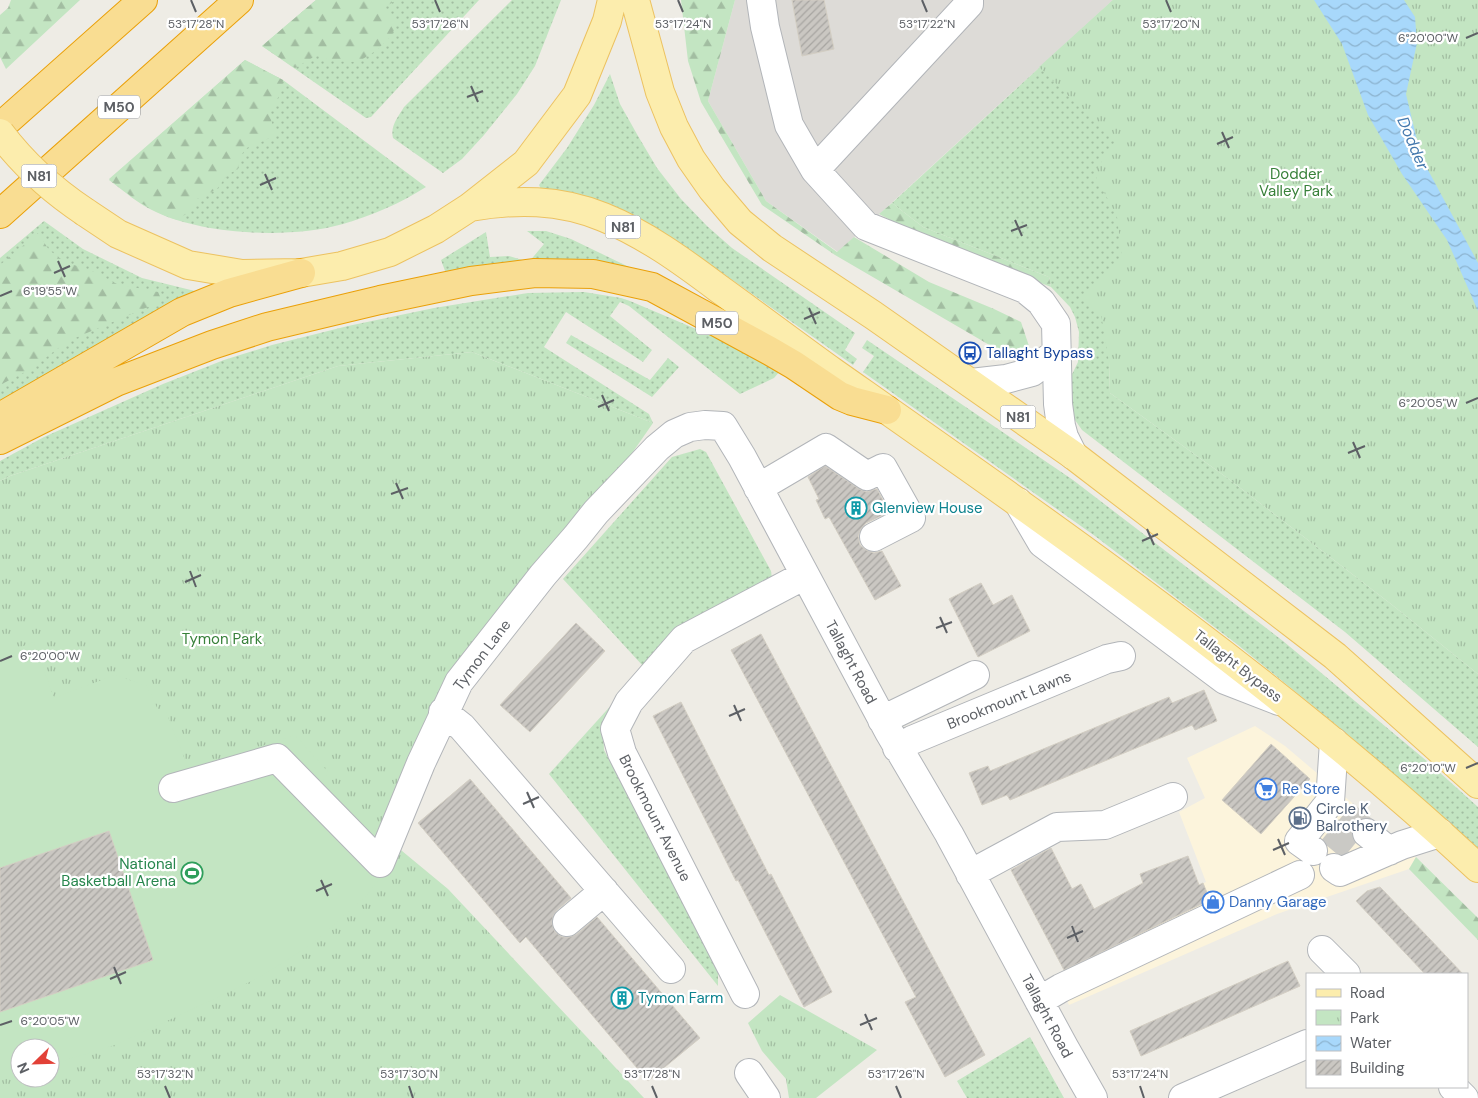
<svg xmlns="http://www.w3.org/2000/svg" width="1478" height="1098" font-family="'DM Sans',sans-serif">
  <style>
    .commercial { fill: #fcf4dc }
    .industrial { fill: #dddbd7 }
    .grass { fill: url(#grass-dots) }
    .forest { fill: url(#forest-firs) }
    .park { fill: url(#park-tufts); fill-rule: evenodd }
    .pitch { fill: #c3e5c2 }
    .water { fill: url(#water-waves) }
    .building { fill: url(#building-hatch); stroke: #d3cec3 }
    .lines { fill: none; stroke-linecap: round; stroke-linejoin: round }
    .minor-tunnel { stroke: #cac9c5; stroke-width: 28; stroke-dasharray: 28 14; stroke-linecap: butt }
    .minor-casing { stroke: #b2b5b9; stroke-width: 30 }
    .major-casing { stroke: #ecc261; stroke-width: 30 }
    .highway-casing { stroke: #eaa009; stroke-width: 30 }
    .minor { stroke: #fff; stroke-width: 28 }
    .major { stroke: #fcedad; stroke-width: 28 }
    .highway { stroke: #f9dd92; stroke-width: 28 }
    .major-bridge-casing { stroke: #ecc261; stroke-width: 30; stroke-linecap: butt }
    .major-bridge { stroke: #fcedad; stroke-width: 28 }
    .ticks { fill: none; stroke: #5d6065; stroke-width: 2 }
    .labels { text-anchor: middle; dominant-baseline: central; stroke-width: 4.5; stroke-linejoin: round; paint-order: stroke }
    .shield { fill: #fff; stroke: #8e9093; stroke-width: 1 }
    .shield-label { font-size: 14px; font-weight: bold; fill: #5d6065 }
    .park-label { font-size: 15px; fill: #38813a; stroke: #fff }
    .transit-label { font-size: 15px; fill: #164399; stroke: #fff; text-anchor: start }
    .culture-label { font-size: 15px; fill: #0d838f; stroke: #fff; text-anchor: start }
    .street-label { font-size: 15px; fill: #5d6065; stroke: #fff }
    .shop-label { font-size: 15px; fill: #366cbe; stroke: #fff; text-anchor: start }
    .service-label { font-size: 15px; fill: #4e5e75; stroke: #fff; text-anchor: start }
    .leisure-label { font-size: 15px; fill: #27864d; stroke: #fff; text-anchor: end }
    .water-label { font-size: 16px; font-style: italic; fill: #4579ae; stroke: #fff }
    .ticks-label { font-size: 12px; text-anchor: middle; fill: #5d6065; stroke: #fff; stroke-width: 4.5; stroke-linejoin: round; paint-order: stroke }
  </style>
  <defs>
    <pattern id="grass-dots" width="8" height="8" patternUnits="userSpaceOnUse" patternTransform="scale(1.25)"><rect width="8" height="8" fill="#c3e5c2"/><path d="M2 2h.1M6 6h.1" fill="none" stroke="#a2bda1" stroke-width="1.8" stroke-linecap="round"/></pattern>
    <pattern id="forest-firs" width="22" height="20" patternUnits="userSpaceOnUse" patternTransform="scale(1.25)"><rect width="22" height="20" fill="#c3e5c2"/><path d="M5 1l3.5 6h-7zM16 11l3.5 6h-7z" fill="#a2bda1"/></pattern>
    <pattern id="park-tufts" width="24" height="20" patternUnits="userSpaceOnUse" patternTransform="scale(1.25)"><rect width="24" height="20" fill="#c3e5c2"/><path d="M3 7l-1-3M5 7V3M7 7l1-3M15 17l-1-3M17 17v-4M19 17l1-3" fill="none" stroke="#a2bda1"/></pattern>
    <pattern id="water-waves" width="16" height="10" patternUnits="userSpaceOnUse" patternTransform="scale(1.25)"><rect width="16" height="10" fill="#a8d8fb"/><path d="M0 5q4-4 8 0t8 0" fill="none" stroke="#8cb3cf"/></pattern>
    <pattern id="building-hatch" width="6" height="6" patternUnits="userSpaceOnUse" patternTransform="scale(1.25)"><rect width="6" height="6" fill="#cac7c2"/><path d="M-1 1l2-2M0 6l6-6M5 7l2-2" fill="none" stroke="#a7a5a1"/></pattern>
  </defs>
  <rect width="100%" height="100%" fill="#eeece5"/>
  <!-- commercial -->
  <path class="commercial" d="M1255 726 1285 746 1416 857 1409 869 1277 914 1069 1005 1056 977 1114 949 1128 939 1119 917 1206 882 1179 812 1205 798 1187 758Z"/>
  <!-- industrial -->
  <path class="industrial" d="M735 0H1113L838 252 766 201 708 101Z"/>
  <!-- grass -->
  <path class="grass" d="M316 0H479L371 117 366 118 262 46Z
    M512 0H561L535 66 517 94 484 135 462 159 443 173 393 138C390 126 398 117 404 107Z
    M1113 0H1163L1109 362 1110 393 1230 480 1391 604 1478 674V747L1345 632 1082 430 1068 410 1064 391 1078 362 1079 332 1075 317 1070 307 1051 287 1049 277 923 227 892 203Z
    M245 60 283 80 426 187C401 203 371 216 343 224 290 239 205 235 156 212 138 204 124 191 109 180Z
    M610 74 620 104 638 136 657 168 681 199 707 226 732 248 855 333 845 350 857 359 853 365 691 251 647 225 542 191 539 185 567 148 594 105Z
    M44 221 83 249 142 278 199 292 0 401V258Z
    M527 231H546L571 239 629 267 623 275 448 279 441 260 486 232 490 257 509 256 529 262 544 244Z
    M584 292 621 298 630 301 741 348 781 370 774 378 740 394 629 306 620 302 610 316 652 350 643 362 566 312 544 347 649 414 653 423 472 352 338 366 10 476 0 481V461L44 437 163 384 224 360 272 345 348 326 434 308 528 293Z
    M571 335 650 380 668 358 679 367 652 397 566 343Z
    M867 340 1073 480 1283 641 1428 762 1478 807V848L1346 733 1238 645 1095 536 863 372 874 356 862 348Z
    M700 449 706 452 771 571 772 579 643 666 563 579 672 457Z
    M634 680 603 725 604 750 718 967V986L549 774Z
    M1030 1037 1064 1098H967L957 1081Z"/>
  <!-- forest -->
  <path class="forest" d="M11 0H80L6 69 0 57V15L8 8Z
    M316 0H396L385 7 388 13 398 22 391 36 377 50 358 62 332 61 317 55 295 68 262 46Z
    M681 0H735L708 101 766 201 837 252 854 237 929 282 994 309 1021 322 1030 349 1010 357 835 255 762 205 701 102 688 61Z
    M245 60 283 80 281 93 269 112 275 134C257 149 242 138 238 169L227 175 217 189 197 199 189 212 177 220C148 210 133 198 109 179Z
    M892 203 923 227 1049 277 1051 287 919 235 879 214Z
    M38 233 49 250 65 262 90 270 117 284 158 292 162 301 68 341 29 370 0 385V265Z
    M1416 857 1478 918V940L1409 869Z"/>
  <!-- park -->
  <path class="park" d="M1113 0H1478V674L1391 604 1230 480 1110 393 1109 362 1101 314 1083 298 1122 258 1117 217 1094 173 1115 142 1039 67Z
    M472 352 653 423 621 469 485 629 396 846 448 889 644 1098H0V481L10 476 338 366ZM20 1048H50V1078H20Z
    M780 995 872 1047 877 1050 816 1098H789L786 1079 762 1051 748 1023Z"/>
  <!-- pitch -->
  <path class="pitch" d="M34 642 54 698 115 675 147 686 159 712H166L189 770 295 735 329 773 319 785 360 829 382 828 402 852 367 895 311 945 256 979 118 1044 50 1065V1048H20V1075L0 1081V655Z"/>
  <!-- water -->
  <path class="water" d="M1314 0H1404L1415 17 1417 43 1406 94 1421 157 1478 263V311L1447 240 1402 174 1368 115 1342 44Z"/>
  <!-- building -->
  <path class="building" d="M792 0H824L834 49 802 56Z
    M825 466 859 489 866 492 877 489 889 512 866 523 861 529 858 536 860 545 866 550 874 553 882 551 901 586 875 600 829 517 825 519 816 500 819 499 808 477Z
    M981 583 993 605 1012 595 1030 631 978 657 949 599Z
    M576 623 605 651 530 732 500 705Z
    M761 634 985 1055 945 1077 905 1002 916 997 731 650Z
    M1204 690 1217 721 1195 730 1192 725 1010 800 1007 795 982 805 969 773 988 766 990 771 1169 697 1172 703Z
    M681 702 769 875 771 874 832 992 804 1007 738 880 736 881 718 845 653 716Z
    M1271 744 1310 779 1261 834 1222 800Z
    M470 779 571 898 557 910 553 916 552 924 555 932 562 937H570L577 934 597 917 700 1038 648 1081 526 937 520 943 418 823Z
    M109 831 153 960 0 1012V868Z
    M1051 848 1072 889 1081 884 1094 909 1143 883 1140 874 1188 856 1199 885 1203 883 1210 900 1064 970 1011 870Z
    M1380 887 1427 936 1463 974H1425L1356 901 1367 891Z
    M1288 961 1300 986 1141 1056 1130 1031Z"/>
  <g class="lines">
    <!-- minor-tunnel -->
    <path class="minor-tunnel" d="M1344 814 1367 833
      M1330 830 1353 849"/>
    <!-- minor casing -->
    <g class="minor-casing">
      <path id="minor" d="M761 0 765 27 789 125 815 170
        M969 0V4L815 170 866 226 1025 289 1041 302 1056 324 1058 404 1061 426 1064 437 1073 455
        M971 383 1006 379 1032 372 1057 352
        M758 488 826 448 867 476 883 468 911 518 874 537
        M1018 502 1042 543 1225 680 1279 701
        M443 712 462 727 671 969
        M882 720 975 675
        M897 748 912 740 1107 659 1121 656
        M173 788 277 758 380 863 421 763 459 682 543 575 576 537 596 512 657 448 674 434 690 427 705 425 723 426 742 457 889 732 949 834 1064 1047 1093 1098
        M1367 833 1389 851
        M1313 851 1299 841 1330 802 1334 742
        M1334 868 1340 872 1402 845 1440 833
        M970 874 1057 827 1105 825 1173 797
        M567 922 604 891
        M1322 950 1346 974
        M745 994 622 753 615 729 629 702 684 639 805 575
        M1039 1001 1061 988 1300 875
        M749 1073 766 1098
        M1453 1087 1464 1098
        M1183 1098 1307 1044"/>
    </g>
    <!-- major casing -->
    <g class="major-casing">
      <path id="major" d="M635 0 660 92 674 127 691 159 712 189 740 222 772 248 873 315 1073 455 1335 656 1478 784
        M470 207C516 199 559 199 603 217 645 234 682 261 718 288 757 316 794 344 833 372 1055 528 1279 683 1478 868
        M85 212 118 234 188 265 242 274 301 273 342 266 390 252 436 229 470 207 526 163 577 95 607 21 612 0"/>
    </g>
    <!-- highway casing -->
    <g class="highway-casing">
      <path id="highway" d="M0 127 143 0
        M0 214 239 0
        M0 417 182 312 229 293 301 273
        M0 440 116 382 212 345 267 327 380 300 471 281 535 273 593 274 652 287 770 351 794 365 840 396 852 401 887 410"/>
    </g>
    <!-- minor -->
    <use href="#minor" class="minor"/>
    <!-- major -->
    <use href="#major" class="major"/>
    <!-- highway -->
    <use href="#highway" class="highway"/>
    <!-- major-bridge casing -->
    <g class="major-bridge-casing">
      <path id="major-bridge" d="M0 133C24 165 52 190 85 212"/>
    </g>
    <!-- major-bridge -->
    <use href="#major-bridge" class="major-bridge"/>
  </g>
  <!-- ticks -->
  <path class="ticks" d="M191 0 196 12M435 0 440 12M678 0 683 12M922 0 927 12M1166 0 1171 12M1466 38 1478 33M471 86 478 102M467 97 483 91M1222 132 1229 148M1217 144 1233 137M265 174 272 190M260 185 276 178M1015 220 1022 236M1011 231 1027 225M58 261 65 277M54 273 70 266M0 296 12 291M809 308 816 324M804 319 820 312M602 395 609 411M1466 403 1478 398M598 407 614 400M1353 442 1360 458M1348 453 1365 446M396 483 403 499M391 494 408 488M1147 529 1154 545M1142 541 1158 534M190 571 196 587M185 582 201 575M940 617 947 633M936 628 952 622M0 661 12 656M734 705 741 721M729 716 745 709M1466 768 1478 763M527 792 534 808M523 804 539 797M1278 839 1285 855M1273 850 1289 843M321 880 328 896M316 891 332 884M1072 926 1078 942M1067 938 1083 931M114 967 121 984M110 979 126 972M865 1014 872 1030M0 1025 12 1021M860 1025 877 1018M165 1086 170 1098M409 1086 413 1098M652 1086 657 1098M896 1086 901 1098M1140 1086 1144 1098"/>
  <!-- icons -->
  <defs>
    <g id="bus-ring" transform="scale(1.125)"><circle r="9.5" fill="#fff" stroke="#1a4fb4" stroke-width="1.5"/><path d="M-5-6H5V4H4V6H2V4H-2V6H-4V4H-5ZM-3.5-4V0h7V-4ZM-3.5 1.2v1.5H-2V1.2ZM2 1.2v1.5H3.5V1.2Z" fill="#1a4fb4"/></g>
    <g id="building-ring" transform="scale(1.125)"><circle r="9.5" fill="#fff" stroke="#0f9aa8" stroke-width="1.5"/><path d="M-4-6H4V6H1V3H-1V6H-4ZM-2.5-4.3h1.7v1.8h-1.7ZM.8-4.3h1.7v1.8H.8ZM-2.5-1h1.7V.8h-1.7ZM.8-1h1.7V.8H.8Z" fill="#0f9aa8"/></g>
    <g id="supermarket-ring" transform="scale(1.125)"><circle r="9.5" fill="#fff" stroke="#3f7fe0" stroke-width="1.5"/><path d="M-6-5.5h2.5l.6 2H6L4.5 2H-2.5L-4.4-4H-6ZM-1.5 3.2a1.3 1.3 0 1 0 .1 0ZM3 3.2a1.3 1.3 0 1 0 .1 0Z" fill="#3f7fe0"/></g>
    <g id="fuel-ring" transform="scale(1.125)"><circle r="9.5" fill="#fff" stroke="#5c6f8a" stroke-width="1.5"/><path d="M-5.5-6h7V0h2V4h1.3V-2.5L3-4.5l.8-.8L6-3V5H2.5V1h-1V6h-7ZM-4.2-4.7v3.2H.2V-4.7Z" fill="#5c6f8a"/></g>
    <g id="stadium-ring" transform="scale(1.125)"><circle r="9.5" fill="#fff" stroke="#2e9e5b" stroke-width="1.5"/><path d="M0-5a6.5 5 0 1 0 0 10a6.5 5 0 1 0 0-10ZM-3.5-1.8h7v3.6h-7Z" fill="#2e9e5b"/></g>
    <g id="shop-ring" transform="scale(1.125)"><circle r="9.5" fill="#fff" stroke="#3f7fe0" stroke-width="1.5"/><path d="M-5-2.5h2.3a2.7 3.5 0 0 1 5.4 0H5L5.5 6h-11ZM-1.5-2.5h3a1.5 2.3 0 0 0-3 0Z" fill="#3f7fe0"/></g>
  </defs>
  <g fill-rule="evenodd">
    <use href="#bus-ring" x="970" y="353"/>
    <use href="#building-ring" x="856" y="508"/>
    <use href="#supermarket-ring" x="1266" y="789"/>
    <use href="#fuel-ring" x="1300" y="818"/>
    <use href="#stadium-ring" x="192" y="873"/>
    <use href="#shop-ring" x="1213" y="902"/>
    <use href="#building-ring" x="622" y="998"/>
  </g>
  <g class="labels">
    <!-- shield labels -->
    <g class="shield">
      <rect x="98" y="95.5" width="42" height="23" rx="4"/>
      <rect x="21.5" y="164.5" width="35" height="23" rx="4"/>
      <rect x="605.5" y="215.5" width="35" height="23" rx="4"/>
      <rect x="696" y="311.5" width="42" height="23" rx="4"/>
      <rect x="1000.5" y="405.5" width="35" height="23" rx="4"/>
    </g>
    <g class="shield-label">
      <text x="119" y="107">M50</text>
      <text x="39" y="176">N81</text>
      <text x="623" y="227">N81</text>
      <text x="717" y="323">M50</text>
      <text x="1018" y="417">N81</text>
    </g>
    <!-- park labels -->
    <g class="park-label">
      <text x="1296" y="174">Dodder<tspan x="1296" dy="17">Valley Park</tspan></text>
      <text x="222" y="639">Tymon Park</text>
    </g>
    <!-- transit labels -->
    <g class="transit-label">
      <text x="986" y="353">Tallaght Bypass</text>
    </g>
    <!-- culture labels -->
    <g class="culture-label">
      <text x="872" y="508">Glenview House</text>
      <text x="638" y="998">Tymon Farm</text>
    </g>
    <!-- street labels -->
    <g class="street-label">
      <text transform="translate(482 655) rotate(-53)">Tymon Lane</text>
      <text transform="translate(851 662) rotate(62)">Tallaght Road</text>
      <text transform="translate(1238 666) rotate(38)">Tallaght Bypass</text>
      <text transform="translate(1009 700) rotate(-22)">Brookmount Lawns</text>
      <text transform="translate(655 818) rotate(63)">Brookmount Avenue</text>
      <text transform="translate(1047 1016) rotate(62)">Tallaght Road</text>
    </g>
    <!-- shop labels -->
    <g class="shop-label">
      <text x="1282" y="789">Re Store</text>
      <text x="1229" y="902">Danny Garage</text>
    </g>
    <!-- service labels -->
    <g class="service-label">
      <text x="1316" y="809">Circle K<tspan x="1316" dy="17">Balrothery</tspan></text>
    </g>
    <!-- leisure labels -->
    <g class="leisure-label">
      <text x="176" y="864">National<tspan x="176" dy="17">Basketball Arena</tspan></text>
    </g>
    <!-- water labels -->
    <g class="water-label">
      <text transform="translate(1413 143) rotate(67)">Dodder</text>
    </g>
  </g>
  <g class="ticks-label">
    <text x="196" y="28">53°17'28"N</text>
    <text x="440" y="28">53°17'26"N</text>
    <text x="683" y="28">53°17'24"N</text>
    <text x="927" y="28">53°17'22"N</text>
    <text x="1171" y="28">53°17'20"N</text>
    <text x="1428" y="42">6°20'00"W</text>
    <text x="50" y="295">6°19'55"W</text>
    <text x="1428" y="407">6°20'05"W</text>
    <text x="50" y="660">6°20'00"W</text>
    <text x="1428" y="772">6°20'10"W</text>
    <text x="50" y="1025">6°20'05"W</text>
    <text x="165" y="1078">53°17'32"N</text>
    <text x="409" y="1078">53°17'30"N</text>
    <text x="652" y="1078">53°17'28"N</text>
    <text x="896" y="1078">53°17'26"N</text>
    <text x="1140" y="1078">53°17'24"N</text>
  </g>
  <!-- legend -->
  <rect x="1306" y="973" width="162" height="115" fill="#ffffff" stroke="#bebfc1"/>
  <rect x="1316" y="989" width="25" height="8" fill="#fcedad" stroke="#bebfc1"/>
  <text x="1350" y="998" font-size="15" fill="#5d6065">Road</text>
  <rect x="1316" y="1010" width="25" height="15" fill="url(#park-tufts)" stroke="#bebfc1"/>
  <text x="1350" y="1023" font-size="15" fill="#5d6065">Park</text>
  <rect x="1316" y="1036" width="25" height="15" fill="url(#water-waves)" stroke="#bebfc1"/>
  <text x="1350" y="1048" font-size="15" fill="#5d6065">Water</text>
  <rect x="1316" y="1060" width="25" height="15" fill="url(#building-hatch)" stroke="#bebfc1"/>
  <text x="1350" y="1073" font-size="15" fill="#5d6065">Building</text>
  <!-- north arrow -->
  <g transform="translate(35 1063) rotate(247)"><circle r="24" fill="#ffffff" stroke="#bebfc1"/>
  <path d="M0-4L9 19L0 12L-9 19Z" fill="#e24137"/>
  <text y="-8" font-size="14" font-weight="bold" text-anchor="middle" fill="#5d6065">N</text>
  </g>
</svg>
